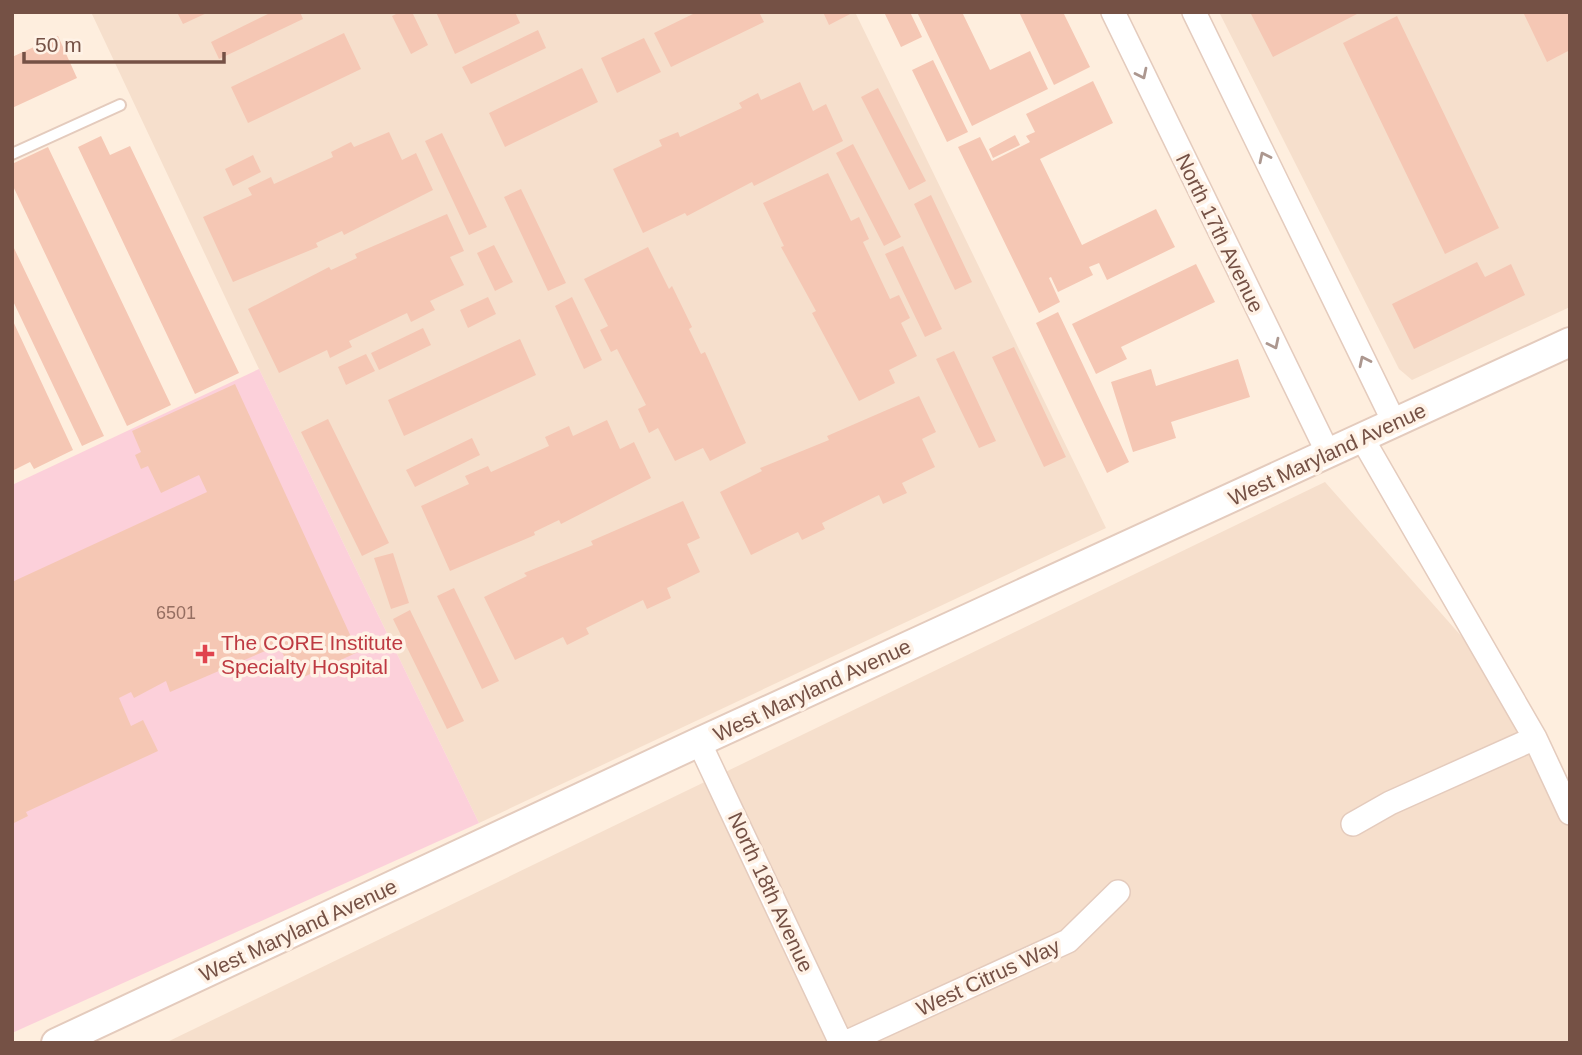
<svg xmlns="http://www.w3.org/2000/svg" width="1582" height="1055" font-family="Helvetica,sans-serif">
  <style>
    .residential { fill: #f6dfcc }
    .medical { fill: #fcd0da }
    .building { fill: #f5c7b4 }
    .lines { fill: none; stroke-linecap: round; stroke-linejoin: round }
    .service-casing { stroke: #e4cbbd; stroke-width: 14 }
    .minor-casing { stroke: #e4cbbd; stroke-width: 26 }
    .tertiary-casing { stroke: #e4cbbd; stroke-width: 32 }
    .service { stroke: #fff; stroke-width: 10 }
    .minor { stroke: #fff; stroke-width: 23 }
    .tertiary { stroke: #fff; stroke-width: 28 }
    .oneway { stroke: #ac978f }
    .health-dot { fill: #e0444e; stroke: #fff2e6; stroke-width: 2.5 }
    .labels { text-anchor: middle; dominant-baseline: central; stroke-width: 7; stroke-linejoin: round; paint-order: stroke }
    .number-label { font-size: 18px; fill: #956e61 }
    .street-label { font-size: 21px; fill: #755145; stroke: #fff2e6 }
    .health-label { font-size: 21px; fill: #be3a42; stroke: #fff2e6; text-anchor: start }
  </style>
  <rect width="100%" height="100%" fill="#feeede"/>
  <!-- residential -->
  <path class="residential" d="M91 12H855L1106 528 479 823 259 369Z
    M1219 12H1570V307L1412 380 1399 369Z
    M1325 482 1539 724 1570 789V1043H165Z"/>
  <!-- medical -->
  <path class="medical" d="M259 369 479 823 12 1033V485Z"/>
  <!-- building -->
  <path class="building" d="M177 12H209L183 24Z
    M272 12H300L303 19 219 59 211 42Z
    M400 12H412L428 45 411 54 392 16Z
    M436 12H515L520 23 455 54Z
    M697 12H759L764 22 671 67 654 33Z
    M823 12H854L829 25Z
    M884 12H910L922 37 901 47Z
    M917 12H962L990 70 1030 51 1048 89 972 126Z
    M1019 12H1063L1090 67 1054 85Z
    M1250 12H1356L1357 14 1273 57Z
    M1523 12H1570V50L1547 62Z
    M1397 16 1499 228 1445 254 1343 43Z
    M538 30 546 48 471 84 462 67Z
    M344 33 361 69 248 123 231 87Z
    M58 36 77 78 12 108V57Z
    M644 38 661 72 617 93 601 58Z
    M933 60 968 132 947 142 912 70Z
    M582 68 598 102 505 147 489 113Z
    M1093 81 1113 123 1040 159 1082 245 1156 209 1175 247 1107 280 1099 263 1089 267 1093 275 1058 292 1051 277 1049 278 1060 302 1039 313 958 147 980 137 992 161 1030 142 1026 136 1035 132 1026 114Z
    M800 82 813 111 826 104 843 141 754 186 752 182 687 216 685 213 643 233 613 169 662 146 659 140 678 132 680 137 742 108 739 103 758 93 761 100Z
    M878 88 926 181 909 190 861 97Z
    M389 132 402 160 416 153 433 190 344 235 342 231 316 243 318 247 233 282 203 217 252 195 248 188 271 177 274 184 333 157 331 152 351 142 354 147Z
    M442 133 487 227 469 235 425 141Z
    M1015 135 1020 145 993 158 989 149Z
    M101 136 110 155 130 146 239 373 195 394 78 147Z
    M853 144 901 237 884 246 836 153Z
    M48 147 171 405 127 426 12 184V164Z
    M253 155 261 172 233 186 225 169Z
    M828 173 851 221 859 217 869 239 863 242 890 299 899 295 910 318 901 323 917 356 889 370 895 383 859 401 812 313 816 311 781 247 784 246 763 203Z
    M521 189 566 283 548 291 504 197Z
    M931 195 972 282 955 290 914 204Z
    M447 214 464 251 450 257 464 285 430 301 435 310 411 322 407 313 349 341 352 347 330 358 327 350 279 373 248 309 329 267 331 270 357 258 355 254Z
    M12 244 104 436 82 446 12 299Z
    M494 245 513 282 495 291 477 253Z
    M903 246 942 329 925 337 885 254Z
    M648 247 669 289 672 286 692 327 689 329 701 354 705 352 746 443 710 461 703 448 675 461 658 428 649 433 638 409 646 405 617 349 611 352 600 330 608 326 584 279Z
    M1477 262 1485 277 1511 264 1525 295 1414 349 1392 304Z
    M1196 264 1215 302 1121 347 1127 359 1096 374 1072 324Z
    M488 297 496 314 468 328 460 310Z
    M572 297 602 360 584 369 555 306Z
    M1058 312 1129 462 1107 473 1036 323Z
    M12 319 73 450 34 469 30 462 12 471Z
    M423 328 431 345 379 370 371 353Z
    M520 339 536 375 404 436 388 400Z
    M1014 347 1066 457 1044 467 992 357Z
    M954 351 996 441 979 448 936 359Z
    M366 354 375 371 346 385 338 367Z
    M1238 359 1250 397 1171 422 1176 438 1133 452 1111 382 1151 369 1156 386Z
    M235 384 358 652 295 681 279 645 170 692 166 681 134 698 131 692 119 698 131 726 143 720 158 751 26 812 28 816 12 824V582L207 492 199 475 161 493 148 466 141 469 135 455 141 452 132 431Z
    M919 396 936 432 922 439 935 467 902 483 907 493 883 504 879 495 822 523 825 529 802 540 798 532 751 555 720 492 762 471 760 468 829 440 827 436Z
    M328 419 389 543 362 556 301 432Z
    M607 420 620 449 634 442 651 478 561 524 559 520 534 532 535 535 450 571 421 506 469 484 465 476 488 466 491 472 549 446 545 437 569 426 573 436Z
    M472 438 480 455 415 487 406 470Z
    M683 501 700 538 687 544 700 572 667 588 671 598 647 609 643 600 586 628 589 634 567 645 563 637 515 660 484 597 527 576 524 573 593 545 591 541Z
    M393 553 409 603 391 609 374 558Z
    M454 588 499 681 482 689 437 596Z
    M410 610 464 721 447 729 393 619Z"/>
  <g class="lines">
    <!-- service casing -->
    <g class="service-casing">
      <path id="service" d="M12 154 120 105"/>
    </g>
    <!-- minor casing -->
    <g class="minor-casing">
      <path id="minor" d="M1113 12 1328 453
        M1194 12 1394 422
        M1362 438 1535 738 1570 813
        M699 742 841 1043
        M1353 824 1390 803 1535 738
        M845 1043 1068 941 1118 892"/>
    </g>
    <!-- tertiary casing -->
    <g class="tertiary-casing">
      <path id="tertiary" d="M56 1043 699 742 1570 342"/>
    </g>
    <!-- service -->
    <use href="#service" class="service"/>
    <!-- minor -->
    <use href="#minor" class="minor"/>
    <!-- tertiary -->
    <use href="#tertiary" class="tertiary"/>
  </g>
  <!-- one-way arrows -->
  <defs><path id="oneway-chevron" d="M-2-3.5L2.5 0L-2 3.5" fill="none" stroke-width="1.6" stroke-linecap="round" stroke-linejoin="round" transform="scale(1.75)"/></defs>
  <g class="oneway">
    <use href="#oneway-chevron" transform="translate(1142 74) rotate(64)"/>
    <use href="#oneway-chevron" transform="translate(1264 157) rotate(-116)"/>
    <use href="#oneway-chevron" transform="translate(1274 344) rotate(64)"/>
    <use href="#oneway-chevron" transform="translate(1364 361) rotate(-116)"/>
  </g>
  <!-- markers -->
  <path class="health-dot" d="M201.5 643.5h7v7h7v7h-7v7h-7v-7h-7v-7h7z"/>
  <g class="labels">
    <!-- number labels -->
    <g class="number-label">
      <text x="176" y="613">6501</text>
    </g>
    <!-- street labels -->
    <g class="street-label">
      <text transform="translate(1220 233) rotate(64)">North 17th Avenue</text>
      <text transform="translate(1327 454) rotate(-25)">West Maryland Avenue</text>
      <text transform="translate(812 690) rotate(-25)">West Maryland Avenue</text>
      <text transform="translate(771 892) rotate(65)">North 18th Avenue</text>
      <text transform="translate(298 930) rotate(-25)">West Maryland Avenue</text>
      <text transform="translate(988 977) rotate(-25)">West Citrus Way</text>
    </g>
    <!-- health labels -->
    <g class="health-label">
      <text x="221" y="642">The CORE Institute<tspan x="221" dy="24">Specialty Hospital</tspan></text>
    </g>
  </g>
  <!-- border -->
  <rect width="1582" height="1055" fill="none" stroke="#755145" stroke-width="28"/>
  <!-- scale -->
  <path d="M24 52v10h200v-10" fill="none" stroke="#755145" stroke-width="3.5"/>
  <text x="35" y="52" font-size="21" fill="#755145" stroke="#fff2e6" stroke-width="5" paint-order="stroke">50 m</text>
</svg>
